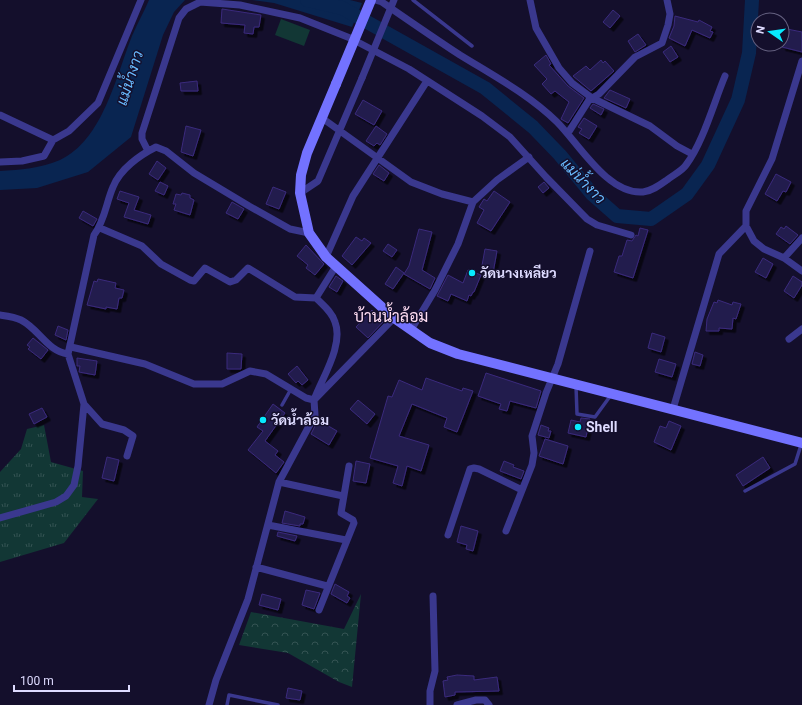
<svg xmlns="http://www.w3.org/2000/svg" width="802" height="705" font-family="Roboto,Sarabun,sans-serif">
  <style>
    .grass { fill: url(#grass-tufts) }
    .forest { fill: url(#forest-crowns) }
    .garden { fill: #123735 }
    .water { fill: #092551 }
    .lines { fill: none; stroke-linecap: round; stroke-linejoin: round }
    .river { stroke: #092551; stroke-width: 14 }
    .building { fill: #241a4e; stroke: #3a2b7c; filter: url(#shadow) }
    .lane { stroke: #3a388e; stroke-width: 3.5 }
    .street { stroke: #3a388e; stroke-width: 7 }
    .secondary { stroke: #7372ff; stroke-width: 10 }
    .street-bridge { stroke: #3a388e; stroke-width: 7 }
    .secondary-bridge { stroke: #7372ff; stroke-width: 10 }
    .poi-dot { fill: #07eaff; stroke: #140f2c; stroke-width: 1.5 }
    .labels { text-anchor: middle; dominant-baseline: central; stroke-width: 3; stroke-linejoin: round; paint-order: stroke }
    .poi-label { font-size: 14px; font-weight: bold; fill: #dedbff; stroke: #140f2c; text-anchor: start }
    .water-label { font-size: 15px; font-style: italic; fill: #69bbff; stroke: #140f2c }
    .quarter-label { font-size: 16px; fill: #ffddf3; stroke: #140f2c }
  </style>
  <defs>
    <pattern id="grass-tufts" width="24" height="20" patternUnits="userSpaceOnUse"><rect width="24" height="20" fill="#123735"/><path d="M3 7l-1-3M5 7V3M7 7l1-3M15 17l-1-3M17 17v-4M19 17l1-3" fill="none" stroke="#345353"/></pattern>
    <pattern id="forest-crowns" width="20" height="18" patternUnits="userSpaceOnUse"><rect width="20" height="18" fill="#123735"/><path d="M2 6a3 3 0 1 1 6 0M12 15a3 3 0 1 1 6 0" fill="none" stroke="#345353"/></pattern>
    <filter id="shadow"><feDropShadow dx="3.5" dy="3.5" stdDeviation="0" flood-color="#0009"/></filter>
  </defs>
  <rect width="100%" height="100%" fill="#140f2c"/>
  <!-- grass -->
  <path class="grass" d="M44 425 51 462 83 471 82 497 98 499 64 543 0 562V472L21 449 27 429Z"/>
  <!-- forest -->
  <path class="forest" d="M361 594 352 687 339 682 288 653 239 645 251 612 344 629Z"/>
  <!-- garden -->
  <path class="garden" d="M281 19 310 30 304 46 275 35Z"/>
  <!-- water -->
  <path class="water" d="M149 0H185L174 12 163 35 131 137 88 172 37 188 0 190V171C20 170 41 168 60 160 103 140 116 76 132 36 137 24 144 12 149 0Z
    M252 0H350L362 3 352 27 274 3Z"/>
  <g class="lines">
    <!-- river -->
    <path class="river" d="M307 0 342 8 485 88 533 127 560 155 592 194 617 216 651 219 687 194 708 165 738 100 749 53 752 0"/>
  </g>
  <!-- building -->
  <path class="building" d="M222 9 261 15 259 27H254L253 34 244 33 245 25 221 23Z
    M613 10 620 16 610 28 603 22Z
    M675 16 698 22 699 20 712 27 710 31 713 32 710 38 692 30 685 46 669 38 674 26Z
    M782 28 802 32V52L782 47Z
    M638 34 646 45 635 52 628 41Z
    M671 46 678 57 670 62 663 52Z
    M546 55 551 64 549 65 568 86 584 98 568 123 561 119 569 102 555 91 551 94 542 84 547 79 534 65Z
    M601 60 603 63 605 61 614 71 591 91 573 76 586 66 590 70Z
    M197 81 198 91H181L180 83Z
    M610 90 630 99 626 108 604 98Z
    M363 100 382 111 374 125 355 114Z
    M593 104 604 109 601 115 590 108Z
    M584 118 597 126 589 139 579 133 582 129 578 127Z
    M186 126 201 130 193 156 181 152Z
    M376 126 387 134 380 145 377 143 374 146 366 141Z
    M157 161 166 168 158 180 149 174Z
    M379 165 389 173 384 181 373 174Z
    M776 174 791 182 786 192 783 191 777 201 765 194Z
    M160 182 168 186 164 195 155 191Z
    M544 182 549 188 543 193 538 187Z
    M273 187 286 192 279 209 266 204Z
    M120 191 139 197 134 210 151 215 148 224 124 217 129 203 117 199Z
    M494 191 510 202 491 231 477 223 484 210 479 207 484 199 487 201Z
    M182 193 190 195V198L194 200 190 215 174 210 176 204H173L176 194 181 195Z
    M232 202 244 209 238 219 226 213Z
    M83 211 97 219 93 226 79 218Z
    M786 226 798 235 790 244 776 234 781 227 784 229Z
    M640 228 648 230 633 278 614 272 619 256H622L627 240 632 241 636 235 638 236Z
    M419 229 432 232 422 270 435 278 430 289 404 274 409 266Z
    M356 237 362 241 364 238 371 243 352 265 342 256Z
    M388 244 397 250 392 257 383 251Z
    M306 245 324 264 315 275 306 268 308 265 297 256Z
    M485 249 497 251 493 273 481 271Z
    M763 258 773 264 766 278 755 272Z
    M396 267 404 273 393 289 385 284Z
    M468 270 481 275 474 292H473L471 296 469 295 467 301 451 294 448 301 437 296 448 275 463 283Z
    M336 276 343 281 337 292 329 287Z
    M793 276 802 282V285L794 298 784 291Z
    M98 279 116 283 115 288 124 290 122 298H119L117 309 106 307V309L87 305 94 281 97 282Z
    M718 300 732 305 733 302 741 304 736 319 733 318 732 329 719 328V331H706L707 319 714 302 717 303Z
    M372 310 384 321 368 338 356 327Z
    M58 326 68 330 66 340 55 335Z
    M652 333 665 337 661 352 648 348Z
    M33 338 48 350 41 359 28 349 30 347 27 345Z
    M695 352 703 355 700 366 692 364Z
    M227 353 242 354 241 369H227Z
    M77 358 97 361 95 375 79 372 80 366H77Z
    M659 359 676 364 672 377 655 372Z
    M297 366 308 380 302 385 298 381 296 383 288 374Z
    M486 373 541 391 536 408 510 401 507 411 499 409 501 404 478 396Z
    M426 378 462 391 463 388 473 391 457 432 444 427 447 418 412 404 399 436 429 445 421 471 407 466 402 486 393 483 398 466 370 458 388 396 392 397 399 380 422 390Z
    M358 400 375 414 367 424 350 409Z
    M273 404 285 413 265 441 278 451 275 455 284 462 276 473 248 450 263 431 257 427Z
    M42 408 47 417 34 424 29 414Z
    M581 418 590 419 586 437 568 433 571 420 580 422Z
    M318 420 337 431 329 445 311 434Z
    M669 421 681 426 671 450 654 442 660 426 666 428Z
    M541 425 549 428 548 431H551L549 438 538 435Z
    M545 439 568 446 563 464 539 456Z
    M107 457 119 460 114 481 102 478Z
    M763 457 770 468 743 486 736 475Z
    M356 461 370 464 366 483 353 481Z
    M504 461 514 465 513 467 524 471 521 479 500 471Z
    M285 511 305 517 303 524H300V526L282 523Z
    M461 526 478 531 473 551 466 549 467 545 457 542Z
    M278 532 297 536 295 541 277 536Z
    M335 584 349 592 347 596 350 598 347 603 331 594Z
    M306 590 320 593 314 609 302 605Z
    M262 594 281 599 278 610 259 605Z
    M457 675 474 676V680L497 677 499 691 455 692V695L445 697 443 681 448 680 447 677Z
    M288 688 302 691 300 700 286 698Z"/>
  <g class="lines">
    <!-- lane -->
    <path class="lane" d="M413 0 472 46
      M576 386 577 414 595 417 611 395
      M282 405 291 389
      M745 491 795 464 801 445
      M227 705 229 695 278 705"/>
    <!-- street -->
    <path class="street" d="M375 0 382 2C408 20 434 38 460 55 494 76 528 94 557 122 579 144 608 195 643 192 652 191 660 185 667 180 673 175 682 171 686 165 703 143 714 102 725 76
      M530 0 536 28 559 68 572 83 592 98 650 126 677 146 692 154
      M802 61 772 159 746 211V226L754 241 764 249 784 258 802 271
      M0 115 53 140
      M322 118 411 182 442 194 473 202
      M568 133 589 100 599 94 635 57 662 43 668 25 670 14 667 0
      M148 151 142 139V133L179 18 186 9 200 2 240 5 300 18 350 38 409 69 482 116 510 137 546 177 587 219 597 225 631 235
      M0 162 22 161 44 156 53 140 69 131 98 103 141 0
      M300 193 318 181 362 78
      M326 257 353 196 427 81
      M784 258 802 238
      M316 298 336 266
      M0 315C7 316 15 317 21 320 39 329 47 351 68 354L94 235C105 220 106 203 113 187 120 169 140 155 156 147L166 151 194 173 249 206 290 229 309 233
      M411 330 435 290 458 244 473 202 497 180 529 157
      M789 339 802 329
      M71 347 145 364 194 384H222L250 371 266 374 306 398 314 400C322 378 344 345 335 322 332 312 323 305 316 298L295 297 248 268 236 280 230 282 205 268 194 281 190 280 161 264 142 246 100 228
      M68 354 84 404 102 424 124 430 133 436 127 456
      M673 409 719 254 746 226
      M279 482 343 496
      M0 518 56 502 66 496 74 485 78 466 84 404
      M268 525 346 540
      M506 531 532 465 534 453 532 436 546 393 558 364 590 251
      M448 535 470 469 474 468 479 469 522 490
      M256 567 327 586
      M319 610 354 523 353 520 341 513 349 466
      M209 705 216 680 248 599 279 482 315 415 314 400 394 318
      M430 705V691L435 671 433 596
      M457 705 476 700H485L489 705"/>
    <!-- secondary -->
    <path class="secondary" d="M336 84 307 153 301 175 300 193 309 233 326 257 394 318 430 343 458 354 802 443"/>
    <!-- street-bridge -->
    <path class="street-bridge" d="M362 78 394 0"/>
    <!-- secondary-bridge -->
    <path class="secondary-bridge" d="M336 84 371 0"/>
  </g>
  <!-- markers -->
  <g class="poi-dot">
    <circle cx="472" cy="273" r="4"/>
    <circle cx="263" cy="420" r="4"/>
    <circle cx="578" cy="427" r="4"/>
  </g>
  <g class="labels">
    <!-- poi labels -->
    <g class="poi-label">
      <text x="480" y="273">วัดนางเหลียว</text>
      <text x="271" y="420">วัดน้ำล้อม</text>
      <text x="586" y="427">Shell</text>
    </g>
    <!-- water labels -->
    <g class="water-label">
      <text transform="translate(130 78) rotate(-72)">แม่น้ำงาว</text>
      <text transform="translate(583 181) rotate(46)">แม่น้ำงาว</text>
    </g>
    <!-- quarter labels -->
    <g class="quarter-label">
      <text x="391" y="316">บ้านน้ำล้อม</text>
    </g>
  </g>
  <!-- north arrow -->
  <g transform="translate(770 32) rotate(283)"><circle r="19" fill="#140f2c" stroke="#656180"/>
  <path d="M0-3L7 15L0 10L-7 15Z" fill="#07eaff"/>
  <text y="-6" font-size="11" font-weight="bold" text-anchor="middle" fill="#dedbff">N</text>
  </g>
  <!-- scale -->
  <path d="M14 685v6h115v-6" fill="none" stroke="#dedbff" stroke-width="2"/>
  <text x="20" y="685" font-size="12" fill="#dedbff" stroke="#140f2c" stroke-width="3" paint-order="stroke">100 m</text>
</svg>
